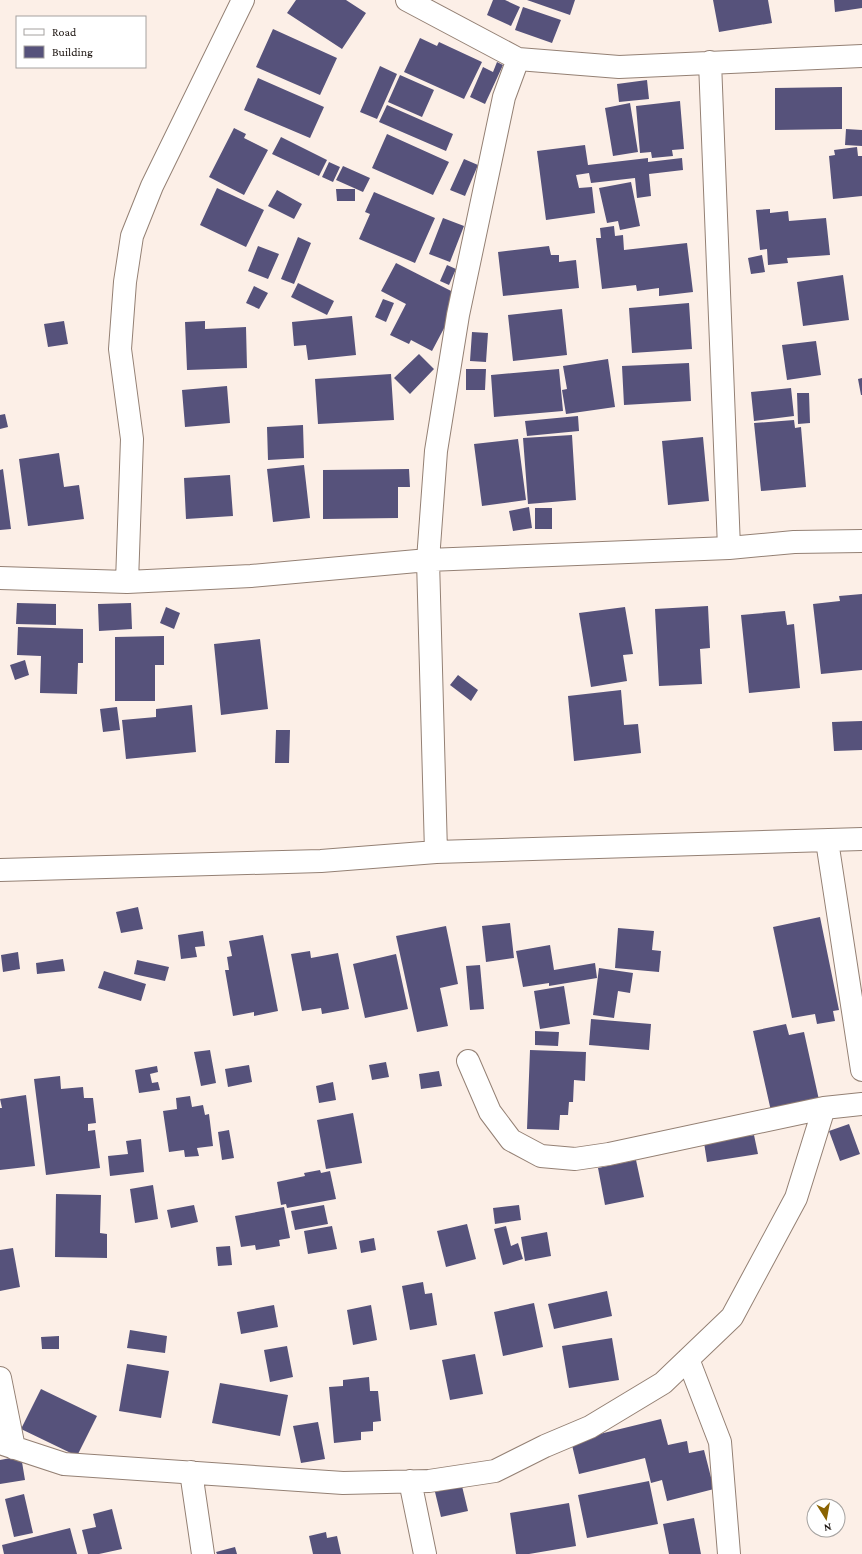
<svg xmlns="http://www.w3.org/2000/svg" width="862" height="1554" font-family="'Crimson Pro',serif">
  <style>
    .building { fill: #56527b }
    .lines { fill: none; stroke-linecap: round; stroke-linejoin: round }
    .street-casing { stroke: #948074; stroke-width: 24 }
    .street { stroke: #fff; stroke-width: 22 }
  </style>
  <rect width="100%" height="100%" fill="#fcefe7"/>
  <!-- building -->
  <path class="building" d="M296 0H346L366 13 342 49 287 13Z
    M493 0H505L520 7 511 26 487 15Z
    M527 0H575L570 15Z
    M713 0H768L772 23 719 32Z
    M834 0H862V8L835 12Z
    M523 7 561 20 552 43 515 30Z
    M273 29 337 58 320 95 256 67Z
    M420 38 437 46 439 42 482 62 464 99 404 72Z
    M497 62 503 65 485 104 470 97 483 67 493 72Z
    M380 66 397 74 377 119 360 112Z
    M400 75 434 90 422 117 388 102Z
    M258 78 324 107 310 138 244 110Z
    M647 80 649 99 619 102 617 84Z
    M842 87V129L775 130V88Z
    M680 101 684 149 672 150 673 156 652 158 651 152 640 153 636 106Z
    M630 103 638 152 613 156 605 108Z
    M387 105 453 134 446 151 379 122Z
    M234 128 246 134 244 138 268 150 244 195 209 177Z
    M846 129 862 130V146L845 145Z
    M387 134 449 162 433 195 372 168Z
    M281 137 327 160 319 176 272 154Z
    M585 145 588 165 648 158V162L682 158 683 170 649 174 651 196 637 198 635 178 591 183 589 173 576 175 579 188 592 187 595 213 546 220 537 151Z
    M857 147 858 156H862V196L833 199 829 156 835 155 834 150Z
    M464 159 478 165 465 196 450 190Z
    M329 162 340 167 333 182 322 177Z
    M343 166 370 178 363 192 336 180Z
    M631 182 640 226 620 230 618 221 607 223 599 188Z
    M217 188 264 210 246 247 200 225Z
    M336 189H355V201H337Z
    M277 190 302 204 294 219 268 206Z
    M374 192 435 218 415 263 359 239 370 214 365 212Z
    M770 209V213L788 211 789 221 826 218 830 255 787 258 788 263 768 265 767 249 760 250 756 210Z
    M443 218 464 226 450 262 429 254Z
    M614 226 615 236 623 235 624 250 687 243 693 292 659 296V288L637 291 636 285 602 289 596 238H601L600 228Z
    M298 237 311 243 294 284 281 279Z
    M258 246 279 254 268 279 248 271Z
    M549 246 551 255H559V262L576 260 579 288 503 296 498 252Z
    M762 255 765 272 751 274 748 258Z
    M396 263 461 296 432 351 411 340 409 344 390 335 406 304 381 291Z
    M447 265 456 269 449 285 440 281Z
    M843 275 849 320 803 326 797 282Z
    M298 283 334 301 327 315 291 297Z
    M254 286 268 293 259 309 246 303Z
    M383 299 394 303 386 322 375 317Z
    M689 303 692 349 632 353 629 308Z
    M562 309 567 355 513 361 508 315Z
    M352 316 356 355 308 360 306 345 294 346 292 322Z
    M64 321 68 344 48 347 44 324Z
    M205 321V329L246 327 247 368 187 370 185 322Z
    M472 332 488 333 486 362 470 361Z
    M816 341 821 375 787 380 782 345Z
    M419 354 434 369 410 394 394 378Z
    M608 359 615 407 566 414 562 390 567 389 563 366Z
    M689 363 691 401 624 405 622 366Z
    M466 369H486L485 390H466Z
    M559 369 563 411 494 417 491 375Z
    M391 374 394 420 318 424 315 379Z
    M862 378V395H861L858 379Z
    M227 386 230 423 185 427 182 390Z
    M791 388 794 416 754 421 751 392Z
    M797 393H809L810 423 798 424Z
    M5 414 8 427 0 429V415Z
    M578 416 579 431 527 436 525 421Z
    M794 420 795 428 801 427 806 487 761 491 754 423Z
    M303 425 304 458 268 460 267 427Z
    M572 435 576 500 528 504 523 438Z
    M703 437 709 501 668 505 662 441Z
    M518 439 526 500 482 506 474 444Z
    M59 453 64 487 79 485 84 519 28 526 19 459Z
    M304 465 310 518 273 522 267 469Z
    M3 469 11 529 0 530V470Z
    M409 469 410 487H398V518L323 519V470Z
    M230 475 233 516 186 519 184 478Z
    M529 507 532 528 513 531 509 511Z
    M535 508H552V529H535Z
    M862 594V670L821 674 813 604 840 601 839 596Z
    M17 603 56 604V625L16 624Z
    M131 603 132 629 99 631 98 604Z
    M708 606 710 648 700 649 702 684 659 686 655 609Z
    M166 607 180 613 174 629 160 623Z
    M625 607 633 654 623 655 627 681 591 687 579 613Z
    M785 611 787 625 794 624 800 688 749 693 741 615Z
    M18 627 83 629V663H78L77 694 40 693 41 656 17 655Z
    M164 636V665H155V701H115V637Z
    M260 639 268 709 221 715 214 644Z
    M25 660 29 675 15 680 10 665Z
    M458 675 478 690 471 701 450 685Z
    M621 690 624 725 638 724 641 753 574 761 568 696Z
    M192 705 196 752 126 759 122 720 156 717V709Z
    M117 707 120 730 103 732 100 709Z
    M862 721V750L834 751 832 722Z
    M276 730H290L289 763H275Z
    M138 907 143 929 121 933 116 912Z
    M820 917 839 1010 833 1011 835 1021 817 1024 815 1014 792 1018 773 927Z
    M510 923 514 958 486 962 482 926Z
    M446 926 458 984 440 988 448 1026 417 1032 396 936Z
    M618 928 654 931 652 950 661 951 659 972 615 968Z
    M203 931 205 946 195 947 197 957 181 959 178 935Z
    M263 935 278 1011 254 1016V1012L233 1016 225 970H229L227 957 232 956 229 941Z
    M550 945 554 970 595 963 597 978 549 986V983L523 987 516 951Z
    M310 951 311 958 338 953 349 1009 322 1014 321 1008 302 1011 291 954Z
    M18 952 20 969 3 972 1 955Z
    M396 954 408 1009 365 1018 353 964Z
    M63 959 65 971 37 974 36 963Z
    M137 960 169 967 165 981 134 974Z
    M480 965 484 1009 470 1010 466 966Z
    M599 968 633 973 630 993 618 991 614 1018 593 1015Z
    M104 971 146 984 141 1001 98 988Z
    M564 986 570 1024 540 1029 534 991Z
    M591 1019 651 1024 649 1050 589 1045Z
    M786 1024 789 1035 804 1032 819 1100 771 1111 753 1031Z
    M535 1031 559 1032 558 1046 535 1045Z
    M210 1050 216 1083 201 1086 194 1052Z
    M530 1050 586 1052 585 1081 574 1080 573 1102H569L568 1115H560L559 1130 527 1129Z
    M386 1062 389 1077 372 1080 369 1065Z
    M249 1065 252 1082 228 1087 225 1069Z
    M157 1066 158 1072 150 1074 152 1083 158 1082 160 1090 139 1093 135 1070Z
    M439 1071 442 1086 421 1089 419 1074Z
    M60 1076 61 1089 83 1087 84 1098H93L96 1123 88 1124V1131L95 1130 100 1168 46 1175 34 1079Z
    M333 1082 336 1100 319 1103 316 1086Z
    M26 1095 35 1166 0 1170V1108H2L0 1099Z
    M190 1096 192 1107 203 1105 205 1115 209 1114 213 1146 197 1148 199 1156 185 1157 184 1150 169 1152 163 1111 177 1109 176 1098Z
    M353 1113 362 1163 326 1169 317 1120Z
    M849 1124 860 1154 840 1161 829 1131Z
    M229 1130 234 1158 222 1160 218 1132Z
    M748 1132 749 1136 754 1135 758 1154 707 1162 703 1136Z
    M141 1139 144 1172 110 1176 108 1156 128 1154 126 1141Z
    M636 1160 644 1197 605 1205 598 1168Z
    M320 1170 321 1173 330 1171 336 1199 287 1208 286 1204 281 1205 277 1182 305 1176 304 1173Z
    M153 1185 158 1219 135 1223 130 1189Z
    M56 1194 101 1195 100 1233 107 1234V1258L55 1257Z
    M194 1205 198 1222 171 1228 167 1210Z
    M324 1205 328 1224 295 1230 291 1211Z
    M519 1205 521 1220 495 1224 493 1208Z
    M284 1207 290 1238 279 1240 280 1246 256 1250 255 1245 241 1247 235 1216Z
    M467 1224 476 1259 446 1267 437 1231Z
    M332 1226 337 1249 308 1254 304 1231Z
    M506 1226 511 1246 518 1243 523 1259 503 1265 494 1229Z
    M547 1232 551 1256 525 1261 521 1237Z
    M374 1238 376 1250 361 1253 359 1241Z
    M230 1246 232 1265 218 1266 216 1247Z
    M13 1248 20 1287 0 1291V1250Z
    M423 1282 425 1294 432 1293 437 1325 410 1330 402 1286Z
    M607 1291 612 1316 554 1329 548 1304Z
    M534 1303 543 1347 503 1356 494 1312Z
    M274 1305 278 1327 241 1334 237 1312Z
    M371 1305 377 1340 353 1345 347 1310Z
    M130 1330 167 1336 165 1353 127 1348Z
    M59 1336V1349H42L41 1337Z
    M612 1338 619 1380 569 1388 562 1346Z
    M287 1346 293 1377 270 1382 264 1350Z
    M475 1354 483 1394 450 1400 442 1360Z
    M127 1364 169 1371 161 1418 119 1411Z
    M369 1377 370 1391H378L381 1421 373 1422V1431L361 1432V1440L334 1443 329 1387 343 1386V1380Z
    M220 1383 288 1395 280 1436 212 1423Z
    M41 1389 97 1416 77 1456 21 1429Z
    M661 1419 668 1445 687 1441 689 1453 704 1450 714 1489 667 1501 662 1480 651 1483 645 1458 579 1474 571 1441Z
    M318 1422 325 1459 301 1463 293 1426Z
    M21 1456 25 1480 0 1484V1460Z
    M649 1481 658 1524 587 1538 578 1495Z
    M462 1486 468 1511 441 1517 435 1492Z
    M24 1494 33 1533 14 1537 5 1499Z
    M569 1503 576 1546 529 1554H516L510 1513Z
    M112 1509 122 1549 99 1554H88L82 1530 96 1527 93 1514Z
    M694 1518 701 1554H669L663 1524Z
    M70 1528 77 1554H4L2 1545Z
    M326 1532 327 1538 337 1536 341 1554H313L309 1536Z
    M235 1547 237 1554H217L216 1552Z"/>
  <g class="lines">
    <!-- street casing -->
    <g class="street-casing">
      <path id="street" d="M407 0 518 59 619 67 862 56
        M710 62C717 224 722 386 729 548
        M0 578 127 582 251 576 428 560 729 548 794 542 862 541
        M127 582 132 439 120 349 125 282 132 236 152 186 243 0
        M827 841 862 1070
        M436 852 428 560 436 451 458 315 504 97 518 59
        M0 870 321 861 436 852 862 839
        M468 1061 490 1112 511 1140 541 1156 575 1159 609 1154 824 1108 862 1104
        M688 1359 720 1442 729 1554
        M0 1378 14 1448
        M0 1443 64 1464 343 1483 429 1481 495 1471 545 1446 590 1427 663 1383 732 1317 796 1198 824 1108
        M191 1472 203 1554
        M410 1481 425 1554"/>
    </g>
    <!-- street -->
    <use href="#street" class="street"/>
  </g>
  <!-- legend -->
  <rect x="16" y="16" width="130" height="52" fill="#ffffff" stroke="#a5a2a0"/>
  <rect x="24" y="29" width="20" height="6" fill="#ffffff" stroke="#a5a2a0"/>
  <text x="52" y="36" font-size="12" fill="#1e1612">Road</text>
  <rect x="24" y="46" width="20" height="12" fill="#56527b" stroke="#a5a2a0"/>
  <text x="52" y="56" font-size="12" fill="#1e1612">Building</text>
  <!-- north arrow -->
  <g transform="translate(826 1518) rotate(169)"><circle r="19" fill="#ffffff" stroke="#a5a2a0"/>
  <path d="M0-3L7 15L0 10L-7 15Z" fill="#8a6302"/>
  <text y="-6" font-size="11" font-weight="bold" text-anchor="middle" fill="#1e1612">N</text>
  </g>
</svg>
